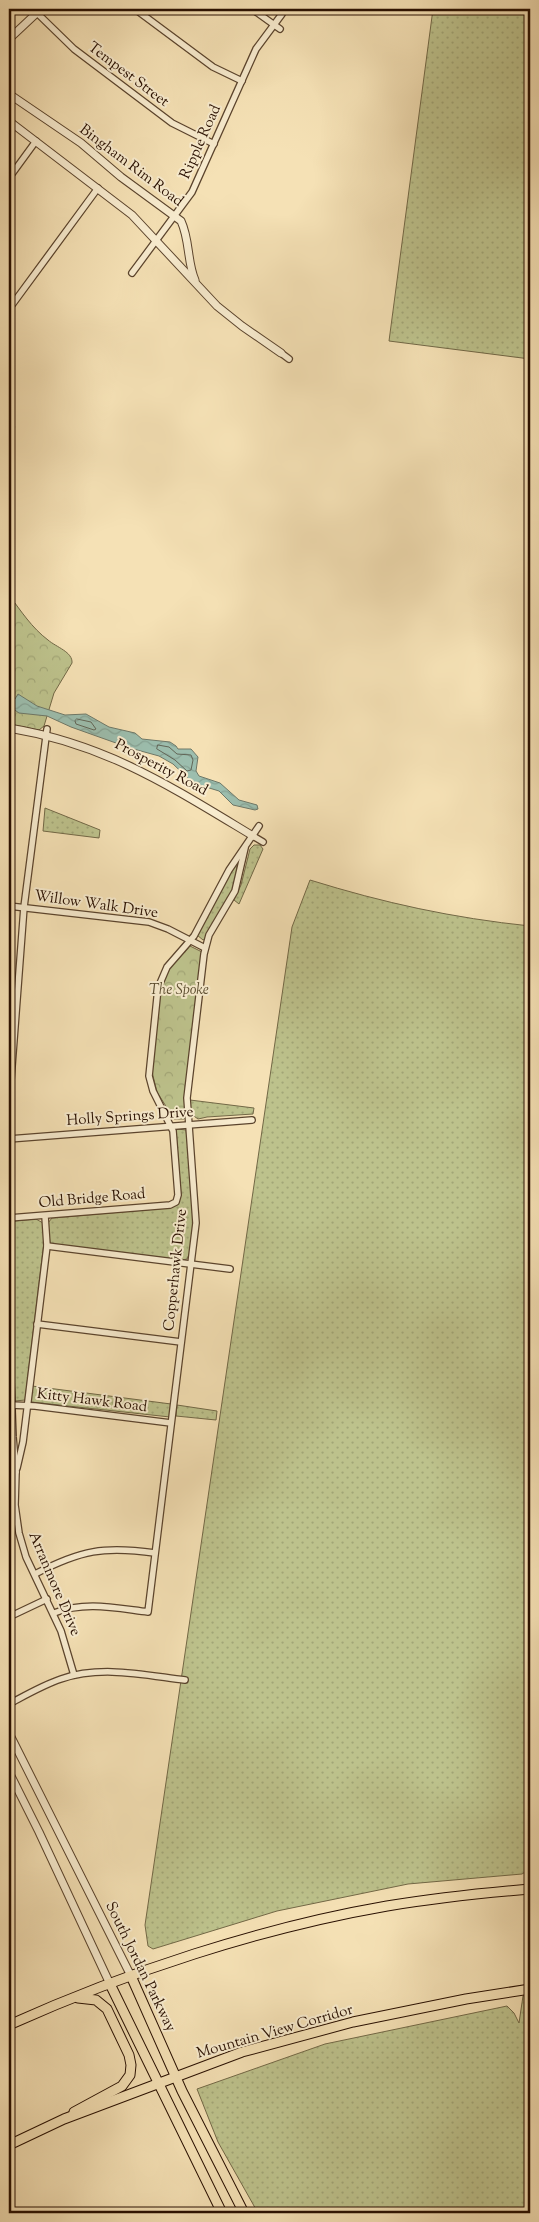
<svg xmlns="http://www.w3.org/2000/svg" width="539" height="2222" font-family="'Sorts Mill Goudy',serif">
	<style>
		.grass { fill: url(#grass-dots); stroke: #726846 }
		.park { fill: url(#park-crowns); stroke: #726846 }
		.water { fill: url(#water-waves); stroke: #6e7868 }
		.lines { fill: none; stroke-linecap: round; stroke-linejoin: round }
		.shore { stroke: #626657; stroke-width: 1 }
		.minor-casing { stroke: #5b442d; stroke-width: 8 }
		.tertiary-casing { stroke: #5b442d; stroke-width: 9 }
		.primary-casing { stroke: #280f00; stroke-width: 11 }
		.trunk-casing { stroke: #280f00; stroke-width: 11 }
		.minor { stroke: #f8eccf; stroke-width: 5.5 }
		.tertiary { stroke: #f8eccf; stroke-width: 7 }
		.primary { stroke: #f5e1b5; stroke-width: 9 }
		.trunk { stroke: #f5e1b5; stroke-width: 9 }
		.labels { text-anchor: middle; dominant-baseline: central; stroke-width: 4; stroke-linejoin: round; paint-order: stroke }
		.street-label { font-size: 15px; fill: #280f00; stroke: #f8eccf }
		.park-label { font-size: 15px; font-style: italic; fill: #5c4e31; stroke: #f8eccf }
	</style>
	<defs>
		<pattern id="grass-dots" width="8" height="8" patternUnits="userSpaceOnUse" patternTransform="scale(1.25)"><rect width="8" height="8" fill="#bdc28c"/><path d="M2 2h.1M6 6h.1" fill="none" stroke="#a2a677" stroke-width="1.8" stroke-linecap="round"/></pattern>
		<pattern id="park-crowns" width="20" height="18" patternUnits="userSpaceOnUse" patternTransform="scale(1.25)"><rect width="20" height="18" fill="#bdc28c"/><path d="M2 6a3 3 0 1 1 6 0M12 15a3 3 0 1 1 6 0" fill="none" stroke="#a2a677"/></pattern>
		<pattern id="water-waves" width="16" height="10" patternUnits="userSpaceOnUse" patternTransform="scale(1.25)"><rect width="16" height="10" fill="#9cbeae"/><path d="M0 5q4-4 8 0t8 0" fill="none" stroke="#86a294"/></pattern>
	</defs>
	<rect width="100%" height="100%" fill="#f5e1b5"/>
	<filter id="stains"><feTurbulence type="fractalNoise" baseFrequency=".004" numOctaves="4"/><feColorMatrix values="0 0 0 0 .2 0 0 0 0 .09 0 0 0 0 .02 0 0 0 .5 -.17"/></filter>
	<radialGradient id="worn" r=".72"><stop offset=".6" stop-color="#630" stop-opacity="0"/><stop offset="1" stop-color="#630" stop-opacity=".3"/></radialGradient>
	<g class="grass">
		<path d="M 433,9 L 530,9 L 530,359 L 389,341 Z"/>
		<path d="M 45,808 L 100,830 L 99,838 L 43,831 Z"/>
		<path d="M 254,845 L 260,845 L 263,849 L 239,904 L 234,900 L 241,885 L 250,849 Z"/>
		<path d="M 238,859 L 234,889 L 205,939 L 203,940 L 197,935 Z"/>
		<path d="M 310,880 C 384,903 453,918 530,926 L 530,1869 L 522,1874 L 408,1884 L 277,1911 L 153,1949 L 148,1946 L 145,1925 L 292,927 Z"/>
		<path d="M 190,1100 L 254,1108 L 253,1114 L 207,1117 L 198,1119 L 191,1114 Z"/>
		<path d="M 177,1129 L 186,1130 C 189,1156 200,1240 187,1259 L 183,1260 L 50,1244 L 48,1223 L 52,1218 L 168,1208 L 178,1204 L 181,1195 L 176,1131 Z"/>
		<path d="M 36,1219 L 43,1223 L 44,1242 L 25,1400 L 15,1401 L 9,1224 L 14,1221 Z"/>
		<path d="M 32,1386 L 171,1404 L 170,1417 L 31,1402 Z"/>
		<path d="M 177,1405 L 217,1411 L 216,1420 L 176,1416 Z"/>
		<path d="M 530,1995 L 530,2213 L 258,2213 L 218,2142 L 197,2089 L 325,2044 L 507,2006 L 514,2013 L 519,2023 L 523,1996 Z"/>
	</g>
	<g class="park">
		<path d="M 9,595 C 21,611 32,628 48,640 C 56,647 73,652 72,663 L 54,693 L 44,726 L 39,730 L 9,724 Z"/>
		<path d="M 190,946 L 202,952 L 186,1117 L 184,1119 L 174,1119 L 157,1092 L 152,1072 L 160,990 L 166,972 Z"/>
	</g>
	<path class="water" d="M 18,694 L 37,706 L 65,715 L 86,714 L 109,727 L 135,733 L 142,739 L 170,742 L 176,746 L 178,749 L 191,749 L 198,757 L 196,771 L 199,776 L 220,783 L 239,800 L 257,805 L 258,809 L 255,810 L 233,805 L 219,791 L 193,783 L 173,764 L 159,756 L 130,748 L 71,727 L 47,716 L 19,713 L 9,706 L 9,695 L 15,699 Z"/>
	<g class="lines">
		<g class="shore">
			<path d="M 77,719 L 91,722 L 96,729 L 94,730 L 76,724 L 75,721 Z"/>
			<path d="M 158,745 L 169,747 L 177,754 L 191,755 L 193,760 L 191,770 L 187,771 L 175,760 L 157,749 Z"/>
		</g>
		<g class="minor-casing">
			<g id="minor">
				<path d="M 135,9 L 213,67 L 242,81"/>
				<path d="M 252,9 L 280,29"/>
				<path d="M 37,13 L 74,49 L 172,123 L 214,144"/>
				<path d="M 9,178 L 36,141"/>
				<path d="M 132,273 L 192,192 L 256,49 L 282,14"/>
				<path d="M 9,309 L 98,188"/>
				<path d="M 281,353 L 289,359"/>
				<path d="M 9,426 L 11,427"/>
				<path d="M 253,836 L 263,842"/>
				<path d="M 9,906 L 149,922 L 168,929 L 205,948"/>
				<path d="M 9,1106 L 24,907 L 47,729"/>
				<path d="M 9,1139 L 252,1120"/>
				<path d="M 9,1218 L 170,1205 L 176,1202 L 178,1195 L 173,1131 L 153,1091 L 149,1076 L 158,988 L 167,967 L 194,936 L 229,870 L 259,826"/>
				<path d="M 47,1246 L 230,1269"/>
				<path d="M 37,1324 L 181,1342"/>
				<path d="M 9,1328 L 13,1437 L 16,1472 L 15,1505 L 19,1533 L 26,1557 L 61,1631 L 74,1675"/>
				<path d="M 10,1405 L 35,1406 L 171,1423"/>
				<path d="M 17,1468 L 23,1442 L 47,1246 L 45,1216"/>
				<path d="M 9,1471 L 16,1472"/>
				<path d="M 35,1574 C 81,1550 104,1546 155,1553"/>
				<path d="M 54,1613 C 85,1601 115,1608 148,1612 L 196,1223 L 187,1098 L 204,954 L 209,935 L 235,891 L 245,848"/>
				<path d="M 9,1617 L 47,1599"/>
				<path d="M 9,1704 C 26,1695 43,1685 61,1679 C 101,1665 144,1675 185,1680"/>
			</g>
		</g>
		<g class="tertiary-casing">
			<g id="tertiary">
				<path d="M 9,14 L 14,9"/>
				<path d="M 9,39 L 41,9"/>
				<path d="M 9,94 L 81,143 L 121,177 L 181,221 C 190,240 187,262 195,280"/>
				<path d="M 9,121 L 132,215 L 217,306 L 242,326 L 281,353"/>
				<path d="M 9,728 C 106,744 170,786 253,836"/>
				<path d="M 9,1733 L 131,1976"/>
				<path d="M 9,1772 L 39,1832 L 110,1984"/>
			</g>
		</g>
		<g class="primary-casing">
			<g id="primary">
				<path d="M 131,1976 L 182,2091 L 244,2213"/>
				<path d="M 110,1984 L 222,2213"/>
			</g>
		</g>
		<g class="trunk-casing">
			<g id="trunk">
				<path d="M 9,2025 C 127,1972 260,1928 387,1906 C 435,1898 482,1893 530,1889"/>
				<path d="M 74,2112 L 122,2086 L 130,2075 L 131,2065 L 129,2055 L 107,2009 L 96,2000 L 78,1998"/>
				<path d="M 9,2145 L 64,2119 L 242,2052 L 353,2022 L 466,1999 L 530,1989"/>
			</g>
		</g>
		<use href="#minor" class="minor"/>
		<use href="#tertiary" class="tertiary"/>
		<use href="#primary" class="primary"/>
		<use href="#trunk" class="trunk"/>
	</g>
	<g class="labels">
		<g class="street-label">
			<text transform="translate(128 75) rotate(37)">Tempest Street</text>
			<text transform="translate(201 142) rotate(-66)">Ripple Road</text>
			<text transform="translate(131 166) rotate(37)">Bingham Rim Road</text>
			<text transform="translate(161 768) rotate(28)">Prosperity Road</text>
			<text transform="translate(96 905) rotate(8)">Willow Walk Drive</text>
			<text transform="translate(130 1117) rotate(-4)">Holly Springs Drive</text>
			<text transform="translate(92 1199) rotate(-5)">Old Bridge Road</text>
			<text transform="translate(176 1270) rotate(-84)">Copperhawk Drive</text>
			<text transform="translate(92 1401) rotate(7)">Kitty Hawk Road</text>
			<text transform="translate(54 1584) rotate(67)">Arranmore Drive</text>
			<text transform="translate(140 1967) rotate(64)">South Jordan Parkway</text>
			<text transform="translate(275 2032) rotate(-16)">Mountain View Corridor</text>
		</g>
		<g class="park-label">
			<text x="179" y="990">The Spoke</text>
		</g>
	</g>
	<rect width="539" height="2222" fill="none" stroke="#f5e1b5" stroke-width="30"/>
	<rect x="10" y="10" width="519" height="2202" fill="none" stroke="#280f00" stroke-width="2.5"/>
	<rect x="15" y="15" width="509" height="2192" fill="none" stroke="#280f00"/>
	<rect width="100%" height="100%" filter="url(#stains)"/>
	<rect width="100%" height="100%" fill="url(#worn)"/>
</svg>
